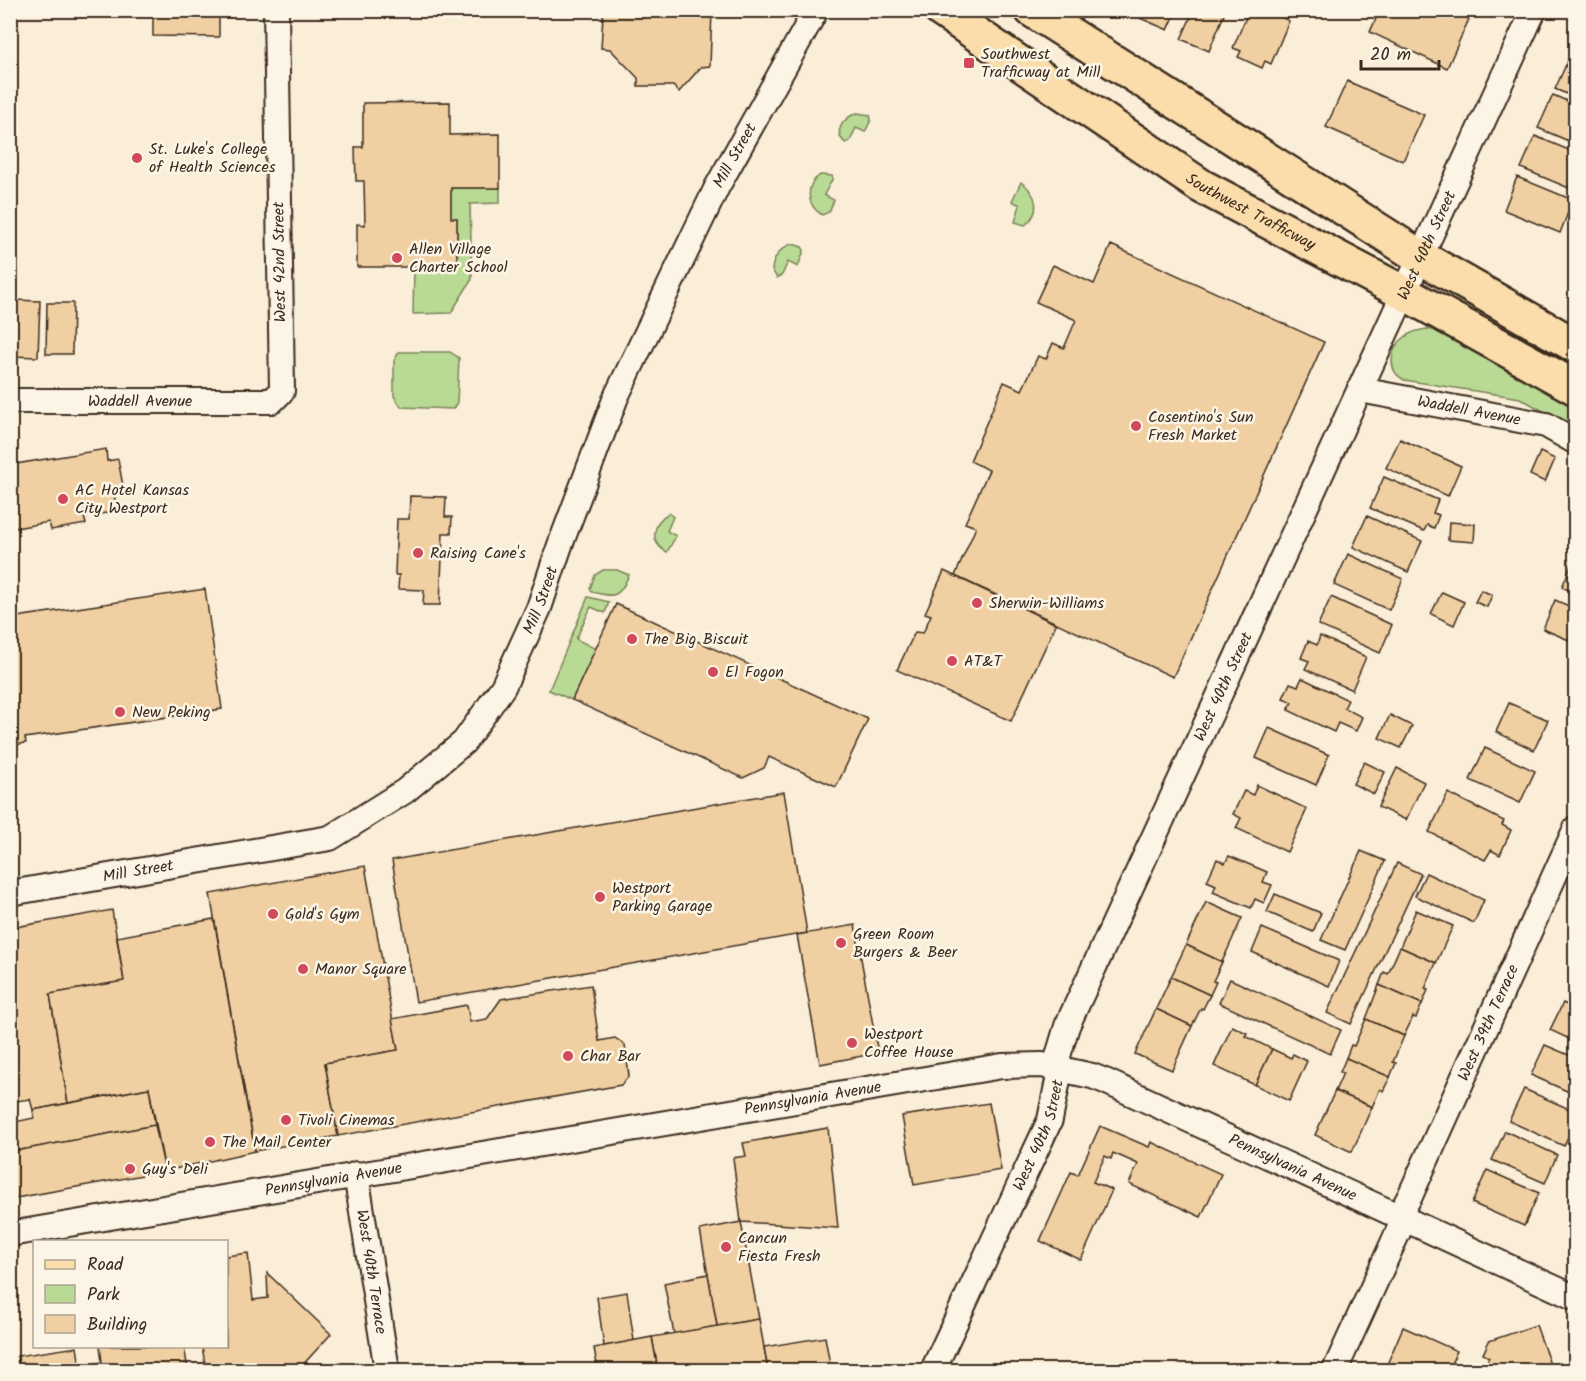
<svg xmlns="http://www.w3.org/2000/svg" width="1586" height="1381" font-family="Kalam,sans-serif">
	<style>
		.green { fill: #b9da94; stroke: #7a8259; stroke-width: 1.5 }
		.building { fill: #f0d0a2; stroke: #3b2a1e; stroke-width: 1.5 }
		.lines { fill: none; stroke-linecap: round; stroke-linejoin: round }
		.minor-casing { stroke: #3b2a1e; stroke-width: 28 }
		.primary-casing { stroke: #3b2a1e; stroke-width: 38 }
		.minor { stroke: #fcf5e5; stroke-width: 24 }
		.primary { stroke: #faddab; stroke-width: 33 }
		.poi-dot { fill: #d1495b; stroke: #fcf5e5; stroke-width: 2 }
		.labels { text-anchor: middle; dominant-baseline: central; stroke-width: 5; stroke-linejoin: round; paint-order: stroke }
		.poi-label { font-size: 16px; fill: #3b2a1e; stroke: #fcf5e5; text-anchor: start }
		.street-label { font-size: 16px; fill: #3b2a1e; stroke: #fcf5e5 }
	</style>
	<rect width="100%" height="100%" fill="#faeed8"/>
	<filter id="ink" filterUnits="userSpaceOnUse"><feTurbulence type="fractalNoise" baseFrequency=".0167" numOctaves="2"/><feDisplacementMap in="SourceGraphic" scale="12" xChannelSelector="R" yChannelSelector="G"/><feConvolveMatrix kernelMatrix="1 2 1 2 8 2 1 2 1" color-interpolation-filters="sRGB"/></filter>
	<g filter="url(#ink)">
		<g class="green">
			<path d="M 857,113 L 870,115 L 871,120 L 865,132 L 856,128 L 850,141 L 845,143 C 832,131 844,118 857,113 Z"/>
			<path d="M 820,175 L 832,176 L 833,178 L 824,195 L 834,200 L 829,212 L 822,215 C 806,205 805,185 820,175 Z"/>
			<path d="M 1021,182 C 1037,193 1042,212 1025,225 L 1015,222 L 1020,205 L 1012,201 Z"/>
			<path d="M 451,188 L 500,188 L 500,203 L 470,204 L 472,279 L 451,313 L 413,314 L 414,267 L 457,266 L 457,219 L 451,218 Z"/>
			<path d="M 793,244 L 802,247 L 804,250 L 798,267 L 788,262 L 782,275 L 777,278 L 772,270 C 773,258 781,246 793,244 Z"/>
			<path d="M 1427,329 L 1443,332 L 1575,407 L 1575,429 L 1520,398 L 1404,380 C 1387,371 1389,348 1405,337 C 1411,332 1419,330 1427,329 Z"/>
			<path d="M 399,352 L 450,352 L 459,358 L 457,403 L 453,409 L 401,407 L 394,396 L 394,361 Z"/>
			<path d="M 669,513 L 673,517 L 667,531 L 676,536 L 667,552 C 649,543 652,522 669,513 Z"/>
			<path d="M 603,570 L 617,570 L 629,575 C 619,597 616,598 592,592 L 590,589 L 595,575 Z"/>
			<path d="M 588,597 L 609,602 L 605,613 L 591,607 L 576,639 L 596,649 L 572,700 L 549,690 Z"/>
		</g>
		<g class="building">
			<path d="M 10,10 L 14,10 L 10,176 Z"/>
			<path d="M 153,10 L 219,10 L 219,37 L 153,36 Z"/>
			<path d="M 598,10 L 712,10 L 710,66 L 701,67 L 679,92 L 673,86 L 638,86 L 638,78 L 610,49 L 601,48 L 603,15 Z"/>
			<path d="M 1144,10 L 1177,10 L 1168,30 L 1140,18 Z"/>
			<path d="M 1194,10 L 1226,10 L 1209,51 L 1181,39 Z"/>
			<path d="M 1249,10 L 1280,10 L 1277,15 L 1289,21 L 1271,64 L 1265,61 L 1262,68 L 1238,57 L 1241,51 L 1233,48 Z"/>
			<path d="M 1380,10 L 1450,10 L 1469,19 L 1447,68 L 1370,32 Z"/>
			<path d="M 1570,56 L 1576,58 L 1576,98 L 1555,89 Z"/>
			<path d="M 1347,81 L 1424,115 L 1403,161 L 1326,127 Z"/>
			<path d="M 1553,95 L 1576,105 L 1576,144 L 1538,128 Z"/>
			<path d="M 450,102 L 450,135 L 500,134 L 500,188 L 451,188 L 451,218 L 457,218 L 457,267 L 357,267 L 357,224 L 365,225 L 364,181 L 356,181 L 355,147 L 363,147 L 363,103 Z"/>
			<path d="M 1535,136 L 1576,153 L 1576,172 L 1569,188 L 1521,168 Z"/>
			<path d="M 1517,177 L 1573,200 L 1560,233 L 1504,210 Z"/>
			<path d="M 1111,245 L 1324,342 L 1173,677 L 955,576 L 976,527 L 965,523 L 989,470 L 970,461 L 1004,382 L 1022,390 L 1038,356 L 1046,359 L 1053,343 L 1064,348 L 1076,320 L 1036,302 L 1053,265 L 1094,284 Z"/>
			<path d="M 13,300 L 40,301 L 38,357 L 11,356 Z"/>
			<path d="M 47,303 L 73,303 L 72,354 L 46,354 Z"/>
			<path d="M 1400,439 L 1461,466 L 1448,496 L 1386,468 Z"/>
			<path d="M 106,449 L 107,461 L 118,459 L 123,486 L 113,488 L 117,511 L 84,517 L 86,524 L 51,530 L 49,522 L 10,529 L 10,465 Z"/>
			<path d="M 1540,452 L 1555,459 L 1545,482 L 1530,475 Z"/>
			<path d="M 1384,477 L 1438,500 L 1433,513 L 1439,515 L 1434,528 L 1427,525 L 1424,531 L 1370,508 Z"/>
			<path d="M 410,496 L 446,497 L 445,517 L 452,517 L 451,533 L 443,533 L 440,605 L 423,605 L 424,590 L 398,589 L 399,575 L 395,575 L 397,519 L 409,519 Z"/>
			<path d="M 1367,516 L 1422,541 L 1408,572 L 1353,547 Z"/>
			<path d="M 1449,522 L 1475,524 L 1474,542 L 1448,540 Z"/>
			<path d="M 1348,554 L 1403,579 L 1389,610 L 1334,585 Z"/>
			<path d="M 1575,556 L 1576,556 L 1576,593 L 1562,587 Z"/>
			<path d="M 944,571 L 1056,624 L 1011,721 L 897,670 L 915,632 L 923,633 L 931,615 L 925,613 Z"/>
			<path d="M 205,589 L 222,709 L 25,738 L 26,743 L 10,746 L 10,618 Z"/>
			<path d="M 1481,590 L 1492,595 L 1487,607 L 1475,602 Z"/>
			<path d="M 1442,592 L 1464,602 L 1454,625 L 1431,614 Z"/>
			<path d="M 1331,597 L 1392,625 L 1380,653 L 1318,625 Z"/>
			<path d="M 1555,600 L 1576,609 L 1576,643 L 1543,629 Z"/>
			<path d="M 616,604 L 868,719 L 836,787 L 769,757 L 764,768 L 743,778 L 572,700 Z"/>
			<path d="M 1320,636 L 1366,657 L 1352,690 L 1305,669 L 1309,661 L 1301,658 L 1308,641 L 1317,645 Z"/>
			<path d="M 1302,678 L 1348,700 L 1344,708 L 1362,717 L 1356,731 L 1338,723 L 1334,732 L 1288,710 L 1292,702 L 1283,698 L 1290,683 L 1298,686 Z"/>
			<path d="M 1509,703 L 1548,720 L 1534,750 L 1496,732 Z"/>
			<path d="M 1390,715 L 1412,726 L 1401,748 L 1379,738 Z"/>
			<path d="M 1269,728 L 1329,755 L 1316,785 L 1256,758 Z"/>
			<path d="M 1485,748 L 1535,771 L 1520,803 L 1470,780 Z"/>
			<path d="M 1364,762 L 1385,772 L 1374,794 L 1353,784 Z"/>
			<path d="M 1397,768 L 1424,782 L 1406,820 L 1378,807 Z"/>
			<path d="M 1257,785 L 1307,809 L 1287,852 L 1236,828 L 1241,818 L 1233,814 L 1244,791 L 1253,795 Z"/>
			<path d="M 784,792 L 807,933 L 416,1002 L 392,860 Z"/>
			<path d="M 1448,793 L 1504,821 L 1502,825 L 1511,830 L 1500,855 L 1491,850 L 1485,860 L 1429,832 Z"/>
			<path d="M 1361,851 L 1385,861 L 1345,950 L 1321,940 Z"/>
			<path d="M 1229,856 L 1267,872 L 1263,882 L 1272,885 L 1264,903 L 1255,899 L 1251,908 L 1213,892 L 1216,885 L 1207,881 L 1217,859 L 1225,863 Z"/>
			<path d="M 1397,863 L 1421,874 L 1351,1024 L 1327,1013 Z"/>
			<path d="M 365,866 L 398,1050 L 325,1063 L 338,1136 L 255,1151 L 210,894 Z"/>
			<path d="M 1426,873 L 1484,900 L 1474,923 L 1415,896 Z"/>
			<path d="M 1275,894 L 1321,913 L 1313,932 L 1267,912 Z"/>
			<path d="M 1206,902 L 1242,918 L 1222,962 L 1186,945 Z"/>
			<path d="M 112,910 L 124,981 L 50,994 L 68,1103 L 33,1110 L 30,1099 L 10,1102 L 10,928 Z"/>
			<path d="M 1416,910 L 1453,926 L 1436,963 L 1400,947 Z"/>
			<path d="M 214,919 L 255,1151 L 165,1171 L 149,1088 L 68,1103 L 50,994 L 124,981 L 117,937 Z"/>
			<path d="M 855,925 L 878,1053 L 820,1064 L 797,935 Z"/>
			<path d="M 1262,928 L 1339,961 L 1329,986 L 1252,952 Z"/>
			<path d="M 1186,945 L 1222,962 L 1213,981 L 1216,982 L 1210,995 L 1171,977 Z"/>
			<path d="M 1400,947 L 1436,963 L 1425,989 L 1428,990 L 1422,1004 L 1379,985 L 1384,972 L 1388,974 Z"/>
			<path d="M 1171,977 L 1210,995 L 1203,1009 L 1201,1008 L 1192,1026 L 1156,1009 Z"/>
			<path d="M 1230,979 L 1341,1030 L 1330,1054 L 1219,1003 Z"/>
			<path d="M 591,985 L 599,1041 L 615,1038 L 625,1045 L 629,1076 L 621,1085 L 338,1136 L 325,1063 L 398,1050 L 392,1019 L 467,1005 L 470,1022 L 487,1019 L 501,999 Z"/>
			<path d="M 1379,985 L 1422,1004 L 1416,1018 L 1413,1017 L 1404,1036 L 1366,1019 Z"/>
			<path d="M 1563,1003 L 1576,1009 L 1576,1042 L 1550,1030 Z"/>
			<path d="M 1156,1009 L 1192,1026 L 1172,1070 L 1135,1054 Z"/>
			<path d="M 1366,1019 L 1404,1036 L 1393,1062 L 1396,1063 L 1390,1077 L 1346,1058 L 1351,1045 L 1354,1046 Z"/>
			<path d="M 1232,1026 L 1247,1033 L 1245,1036 L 1272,1049 L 1255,1085 L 1214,1066 Z"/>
			<path d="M 1545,1045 L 1576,1058 L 1576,1095 L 1531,1075 Z"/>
			<path d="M 1272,1049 L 1291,1058 L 1293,1054 L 1307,1061 L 1289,1101 L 1255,1085 Z"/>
			<path d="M 1346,1058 L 1390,1077 L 1383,1091 L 1380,1089 L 1372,1107 L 1335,1091 L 1343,1073 L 1340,1072 Z"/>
			<path d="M 149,1088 L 155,1125 L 10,1152 L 10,1123 L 34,1118 L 33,1110 Z"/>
			<path d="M 1524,1089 L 1576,1112 L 1576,1119 L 1564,1146 L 1509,1121 Z"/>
			<path d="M 1335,1091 L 1372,1107 L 1352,1152 L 1315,1135 Z"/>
			<path d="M 989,1103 L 1001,1170 L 914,1185 L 902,1116 Z"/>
			<path d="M 155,1125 L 165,1171 L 10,1199 L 10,1152 Z"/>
			<path d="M 1100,1126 L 1149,1147 L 1151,1142 L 1221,1174 L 1201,1217 L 1129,1184 L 1138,1164 L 1113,1153 L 1111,1159 L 1105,1156 L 1093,1182 L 1112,1190 L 1081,1260 L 1040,1241 L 1071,1172 L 1078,1175 Z"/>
			<path d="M 828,1128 L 838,1228 L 741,1222 L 733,1158 L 746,1156 L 743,1143 Z"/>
			<path d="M 1505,1131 L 1557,1155 L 1545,1183 L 1492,1160 Z"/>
			<path d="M 1487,1170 L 1539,1193 L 1524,1226 L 1472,1203 Z"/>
			<path d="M 741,1222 L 759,1319 L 717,1326 L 700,1230 Z"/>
			<path d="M 248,1253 L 253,1300 L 268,1298 L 267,1273 L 331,1334 L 298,1370 L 206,1370 L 202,1346 L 226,1346 L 226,1256 Z"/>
			<path d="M 708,1274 L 717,1326 L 674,1334 L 664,1283 Z"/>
			<path d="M 627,1292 L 634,1341 L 604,1346 L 597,1297 Z"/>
			<path d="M 759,1319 L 768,1370 L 658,1370 L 652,1337 Z"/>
			<path d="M 1536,1325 L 1552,1370 L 1483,1370 L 1489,1357 L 1483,1354 L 1489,1341 Z"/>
			<path d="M 1403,1327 L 1457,1351 L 1448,1370 L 1389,1370 L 1385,1369 Z"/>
			<path d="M 652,1337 L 658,1370 L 598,1370 L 594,1348 Z"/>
			<path d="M 825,1337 L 831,1370 L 768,1370 L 764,1347 Z"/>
			<path d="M 100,1346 L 184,1346 L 188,1370 L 87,1370 L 87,1365 L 102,1362 Z"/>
			<path d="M 77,1347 L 80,1367 L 65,1370 L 20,1370 L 17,1356 Z"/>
		</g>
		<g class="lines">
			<g class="minor-casing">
				<g id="minor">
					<path id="s1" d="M 1360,390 L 1546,425 L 1576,442"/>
					<path id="s2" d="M 10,401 L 272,401 L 282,391 L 276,10"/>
					<path id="s3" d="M 10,893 L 330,838 L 405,791 L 464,742 L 503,687 L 539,608 L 559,548 L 616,397 L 717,187 L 816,10"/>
					<path id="s4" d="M 356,1174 L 387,1370"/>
					<path id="s5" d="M 1399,1216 L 1410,1196 L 1576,828"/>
					<path id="s6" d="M 10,1234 L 1002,1066 L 1042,1065 L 1092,1076 L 1105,1081 L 1576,1298"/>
					<path id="s7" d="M 933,1370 L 1050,1120 L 1060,1070 L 1058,1056 L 1067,1026 C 1222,687 1380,350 1534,10"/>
					<path d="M 1335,1370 L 1404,1219"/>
				</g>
			</g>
			<g class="primary-casing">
				<g id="primary">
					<path id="s8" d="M 941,10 L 1201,186 L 1406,294 L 1576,388"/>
					<path d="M 1032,10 L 1422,258 L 1576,346"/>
				</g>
			</g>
			<use href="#minor" class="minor"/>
			<use href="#primary" class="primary"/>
		</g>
	</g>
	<g class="poi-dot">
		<rect x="963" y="57" width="12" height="12" rx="3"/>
		<circle cx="137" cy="158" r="6"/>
		<circle cx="397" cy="258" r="6"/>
		<circle cx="1136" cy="426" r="6"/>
		<circle cx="63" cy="499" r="6"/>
		<circle cx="418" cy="553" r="6"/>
		<circle cx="977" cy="603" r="6"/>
		<circle cx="632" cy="639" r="6"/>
		<circle cx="952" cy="661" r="6"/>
		<circle cx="713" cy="672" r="6"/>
		<circle cx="120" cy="712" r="6"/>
		<circle cx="600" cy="897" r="6"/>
		<circle cx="273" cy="914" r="6"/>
		<circle cx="841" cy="943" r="6"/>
		<circle cx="303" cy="969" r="6"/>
		<circle cx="852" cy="1043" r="6"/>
		<circle cx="568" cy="1056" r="6"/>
		<circle cx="286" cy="1120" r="6"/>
		<circle cx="210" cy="1142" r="6"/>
		<circle cx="130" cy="1169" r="6"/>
		<circle cx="726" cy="1247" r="6"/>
	</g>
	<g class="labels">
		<g class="poi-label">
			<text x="981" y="54">Southwest<tspan x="981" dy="18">Trafficway at Mill</tspan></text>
			<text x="149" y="149">St. Luke's College<tspan x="149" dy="18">of Health Sciences</tspan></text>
			<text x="409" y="249">Allen Village<tspan x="409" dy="18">Charter School</tspan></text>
			<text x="1148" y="417">Cosentino's Sun<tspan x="1148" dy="18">Fresh Market</tspan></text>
			<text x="75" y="490">AC Hotel Kansas<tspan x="75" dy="18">City Westport</tspan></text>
			<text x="430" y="553">Raising Cane's</text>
			<text x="989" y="603">Sherwin-Williams</text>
			<text x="644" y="639">The Big Biscuit</text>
			<text x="964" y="661">AT&amp;T</text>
			<text x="725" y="672">El Fogon</text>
			<text x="132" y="712">New Peking</text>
			<text x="612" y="888">Westport<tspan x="612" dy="18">Parking Garage</tspan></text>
			<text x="285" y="914">Gold's Gym</text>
			<text x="853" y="934">Green Room<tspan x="853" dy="18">Burgers &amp; Beer</tspan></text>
			<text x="315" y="969">Manor Square</text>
			<text x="864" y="1034">Westport<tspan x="864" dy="18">Coffee House</tspan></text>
			<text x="580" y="1056">Char Bar</text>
			<text x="298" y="1120">Tivoli Cinemas</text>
			<text x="222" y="1142">The Mail Center</text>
			<text x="142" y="1169">Guy's Deli</text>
			<text x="738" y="1238">Cancun<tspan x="738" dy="18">Fiesta Fresh</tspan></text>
		</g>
		<g class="street-label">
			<text stroke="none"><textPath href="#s3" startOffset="1138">Mill Street</textPath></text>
			<text stroke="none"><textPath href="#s8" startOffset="370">Southwest Trafficway</textPath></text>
			<text stroke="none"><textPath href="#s7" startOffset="1232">West 40th Street</textPath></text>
			<text transform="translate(280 262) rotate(-91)">West 42nd Street</text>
			<text stroke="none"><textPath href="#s2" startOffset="130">Waddell Avenue</textPath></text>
			<text stroke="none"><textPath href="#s1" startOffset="111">Waddell Avenue</textPath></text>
			<text stroke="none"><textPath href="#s3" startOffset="652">Mill Street</textPath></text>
			<text stroke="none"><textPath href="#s7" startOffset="746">West 40th Street</textPath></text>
			<text stroke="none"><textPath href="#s3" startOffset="130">Mill Street</textPath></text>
			<text stroke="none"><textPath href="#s5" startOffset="213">West 39th Terrace</textPath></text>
			<text stroke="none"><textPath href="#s6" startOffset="814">Pennsylvania Avenue</textPath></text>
			<text stroke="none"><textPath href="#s7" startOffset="258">West 40th Street</textPath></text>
			<text stroke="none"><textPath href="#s6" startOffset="1318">Pennsylvania Avenue</textPath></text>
			<text stroke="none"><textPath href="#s6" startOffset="328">Pennsylvania Avenue</textPath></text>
			<text stroke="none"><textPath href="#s4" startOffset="99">West 40th Terrace</textPath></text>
		</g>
	</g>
	<rect width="1586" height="1381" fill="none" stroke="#fcf5e5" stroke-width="36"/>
	<rect x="18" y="18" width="1550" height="1345" fill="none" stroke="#3b2a1e" stroke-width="2" filter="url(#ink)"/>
	<rect x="33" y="1240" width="195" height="108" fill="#fcf5e5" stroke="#afa495" stroke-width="1.5"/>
	<rect x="45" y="1260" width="30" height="9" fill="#faddab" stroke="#afa495" stroke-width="1.5"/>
	<text x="87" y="1270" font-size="18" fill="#3b2a1e">Road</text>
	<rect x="45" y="1285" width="30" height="18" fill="#b9da94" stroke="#afa495" stroke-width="1.5"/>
	<text x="87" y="1300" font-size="18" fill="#3b2a1e">Park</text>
	<rect x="45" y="1315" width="30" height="18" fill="#f0d0a2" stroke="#afa495" stroke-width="1.5"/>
	<text x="87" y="1330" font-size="18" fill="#3b2a1e">Building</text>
	<path d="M1361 60v9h78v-9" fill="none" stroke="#3b2a1e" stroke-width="3"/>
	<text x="1370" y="60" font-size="18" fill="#3b2a1e" stroke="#fcf5e5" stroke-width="4.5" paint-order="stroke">20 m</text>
</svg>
